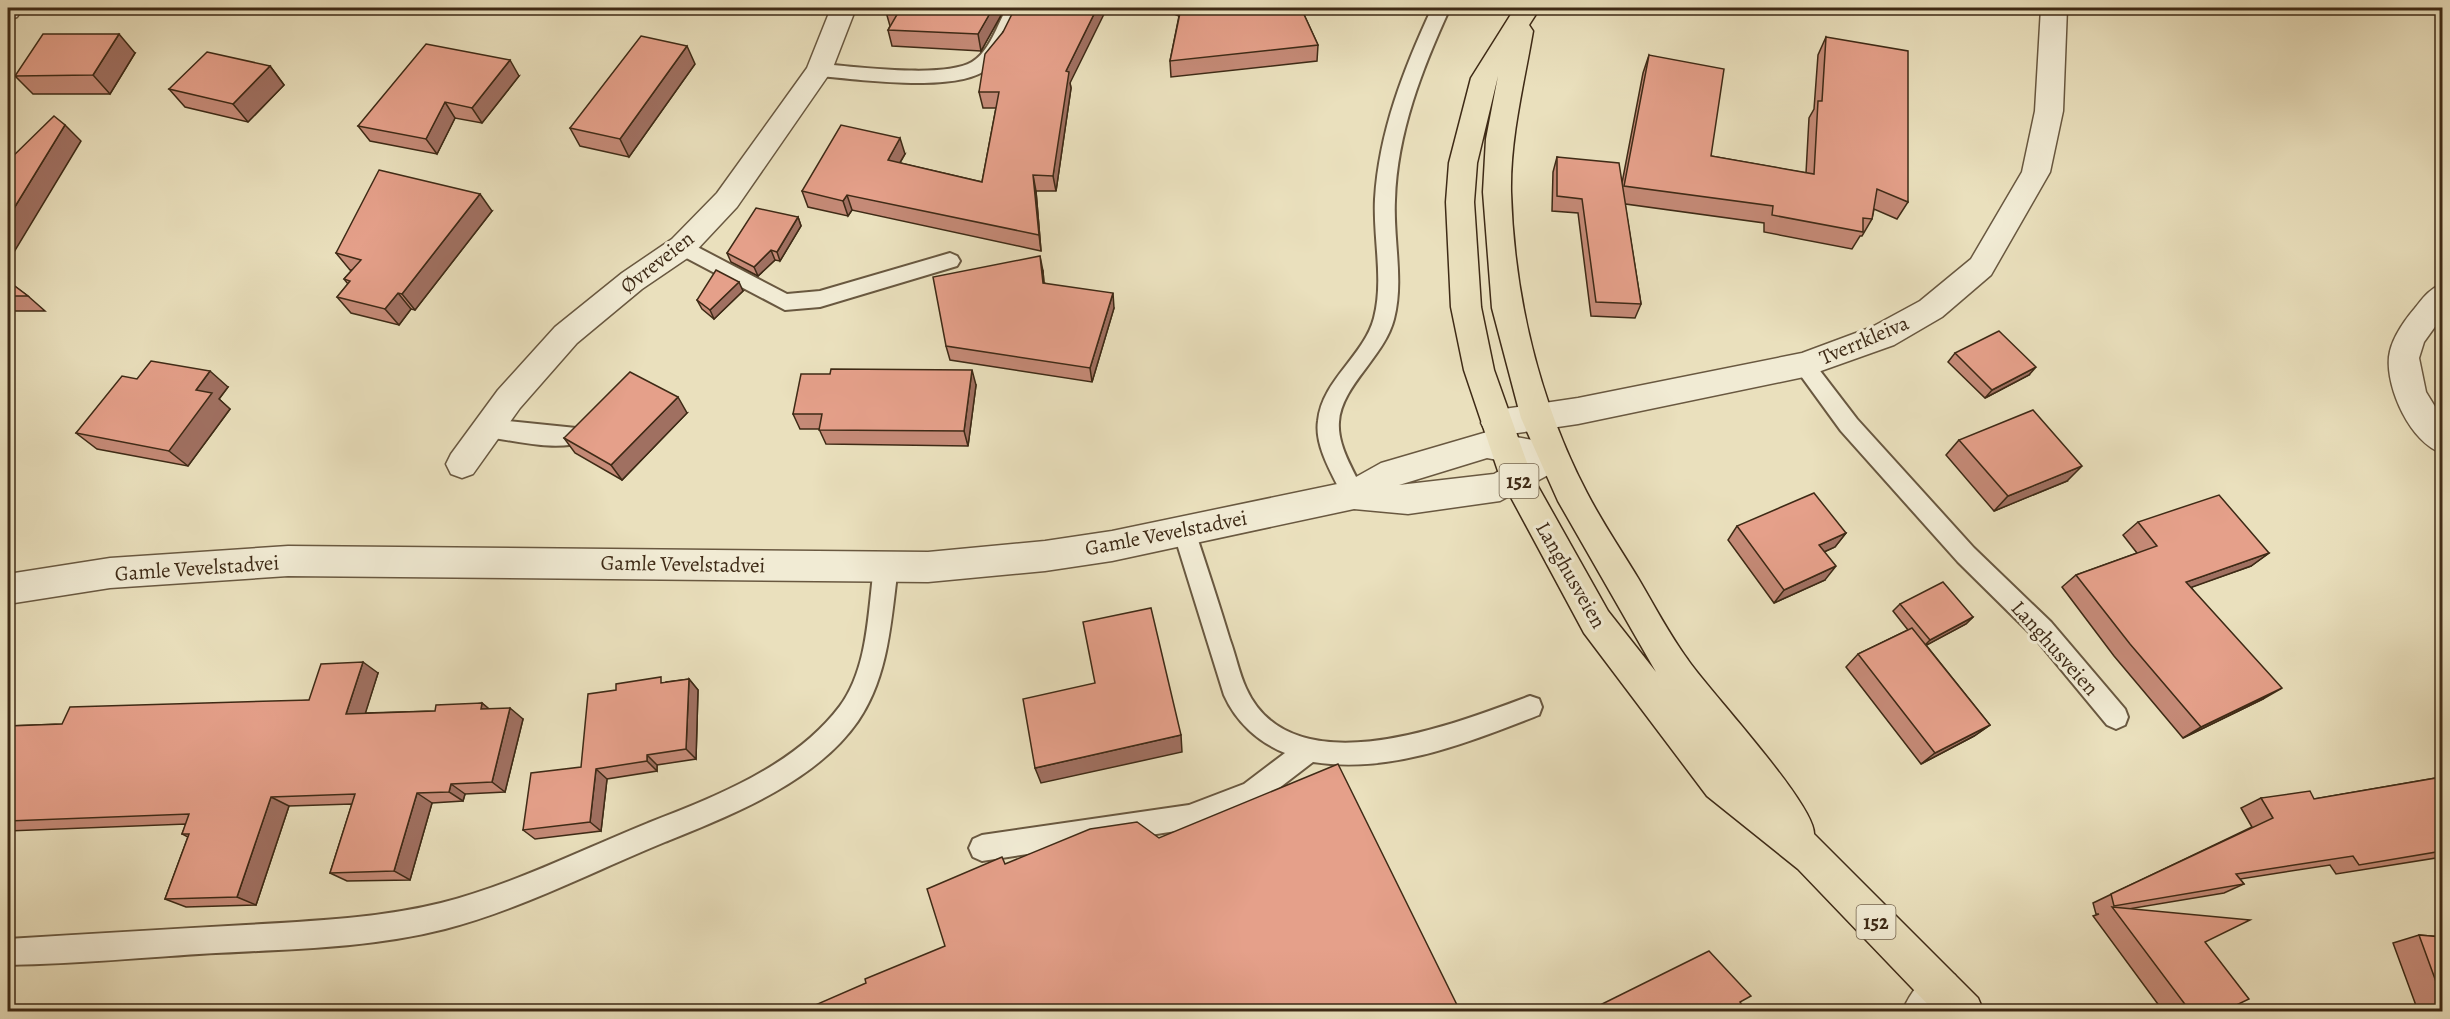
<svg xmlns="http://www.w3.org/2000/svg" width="2450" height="1019" font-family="Alegreya,serif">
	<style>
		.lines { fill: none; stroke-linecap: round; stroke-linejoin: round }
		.service-casing { stroke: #695840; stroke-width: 4 }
		.minor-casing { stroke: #695840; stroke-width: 3 }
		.tertiary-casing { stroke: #695840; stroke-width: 3 }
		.primary-casing { stroke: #3e2a16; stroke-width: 3 }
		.service { fill: #f1ebd4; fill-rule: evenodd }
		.minor { fill: #f1ebd4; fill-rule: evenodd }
		.tertiary { fill: #f1ebd4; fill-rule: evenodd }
		.primary { fill: #eae0bd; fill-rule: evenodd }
		.wall { fill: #c58a77; stroke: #3e2a16; stroke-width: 1.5 }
		.shaded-wall { fill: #a07061; stroke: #3e2a16; stroke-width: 1.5 }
		.building { fill: #e5a08a; stroke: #3e2a16; stroke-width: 1.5 }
		.labels { text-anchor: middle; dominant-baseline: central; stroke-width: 6; stroke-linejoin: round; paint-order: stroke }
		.shield { fill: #f1ebd4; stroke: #74644f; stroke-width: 1.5 }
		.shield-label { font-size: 20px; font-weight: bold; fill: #3e2a16 }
		.street-label { font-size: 21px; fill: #3e2a16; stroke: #f1ebd4 }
	</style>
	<rect width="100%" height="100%" fill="#eae0bd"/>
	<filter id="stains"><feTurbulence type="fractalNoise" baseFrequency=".00333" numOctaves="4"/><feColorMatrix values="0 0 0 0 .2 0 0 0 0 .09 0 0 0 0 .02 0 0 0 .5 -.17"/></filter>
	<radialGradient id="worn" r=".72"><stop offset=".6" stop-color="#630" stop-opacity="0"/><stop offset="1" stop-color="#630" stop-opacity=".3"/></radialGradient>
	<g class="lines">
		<g class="service-casing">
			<g id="service">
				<path d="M 1007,8 L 1024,8 C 1013,28 1005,53 988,68 C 959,94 858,79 819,76 L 813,74 L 810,70 L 813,66 L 819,64 C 854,66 943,79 972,62 C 990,51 997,25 1007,8 Z"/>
				<path d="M 1432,8 L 1450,8 C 1422,69 1397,133 1395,200 C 1393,239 1404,281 1394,319 C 1385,356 1341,386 1339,422 C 1337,447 1356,474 1365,495 L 1362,502 L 1354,505 L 1346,502 C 1335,479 1314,447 1318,421 C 1322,380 1364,356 1374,318 C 1384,280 1373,238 1375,199 C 1379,132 1404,68 1432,8 Z"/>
				<path d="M 682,239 L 787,294 L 820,291 L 950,253 L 957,256 L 960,261 L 957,266 L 820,307 L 785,310 L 675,252 L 672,247 L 675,242 Z"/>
				<path d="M 1804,357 L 1811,359 L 1857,419 L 1974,548 L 2051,622 L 2125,709 L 2128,717 L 2125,725 L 2116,729 L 2107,725 L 2035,638 L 1958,562 L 1841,431 L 1793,365 L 1797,359 Z"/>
				<path d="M 487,419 L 586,429 L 589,435 L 586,441 C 556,452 518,441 487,437 L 479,434 L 476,428 L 479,422 Z"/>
				<path d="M 1184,521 L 1192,524 L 1195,531 C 1207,567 1219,604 1230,640 C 1236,656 1239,673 1246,688 C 1292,790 1457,723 1530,696 L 1539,699 L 1542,707 L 1539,715 C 1466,743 1392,774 1313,762 L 1261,802 L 1189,829 L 982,861 L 973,857 L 969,848 L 973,839 L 982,835 L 1189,805 L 1244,784 L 1285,753 C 1258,742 1236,722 1224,695 L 1173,531 L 1176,524 Z"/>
				<path d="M 886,557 L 894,560 L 898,567 C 891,619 889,676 858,721 C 815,783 731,815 665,842 C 592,872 521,909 445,929 C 370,948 293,949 216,953 C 147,957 77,964 8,965 L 8,939 C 87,934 166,929 246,925 C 311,921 376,919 441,903 C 512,885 579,851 648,823 C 715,797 795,766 840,706 C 868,668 868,612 874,567 L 878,560 Z"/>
			</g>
		</g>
		<g class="minor-casing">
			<g id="minor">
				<path d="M 8,8 L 23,8 L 17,17 L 8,20 Z"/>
				<path d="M 831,8 L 856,8 L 832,70 L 737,207 L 692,255 L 642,289 L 577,343 L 520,408 L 473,474 L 462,478 L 451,474 L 446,464 L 451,454 L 498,390 L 555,327 L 622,273 L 672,239 L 717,193 L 807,68 Z"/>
				<path d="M 2041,8 L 2067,8 L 2063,111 L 2050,172 L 1991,275 L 1942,317 L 1894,345 L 1804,377 L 1578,424 L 1497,436 L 1486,432 L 1481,423 L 1486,414 L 1497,410 L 1578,398 L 1802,353 L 1872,327 L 1920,301 L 1971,259 L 2022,172 L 2035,111 Z"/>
				<path d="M 2442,284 L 2442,317 L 2424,342 L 2419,358 L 2426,392 L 2442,418 L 2442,453 C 2411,443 2386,389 2389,357 C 2391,339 2404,321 2415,308 C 2423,298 2429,289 2442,284 Z"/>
				<path d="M 1941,969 L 1955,975 L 1961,989 L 1948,1012 L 1902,1012 C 1910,992 1922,977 1941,969 Z"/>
			</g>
		</g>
		<g class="tertiary-casing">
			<path id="tertiary" d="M 1487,432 L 1533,440 L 1545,446 L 1552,444 L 1563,447 L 1568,457 L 1563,467 L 1500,501 L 1408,514 L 1354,509 L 1112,561 L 1045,571 L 928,582 L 288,576 L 110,588 L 8,604 L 8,574 L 110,558 L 288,546 L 928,552 L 1045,541 L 1112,531 L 1347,482 L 1381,463 ZM 1487,458 L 1513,463 L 1494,474 L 1399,485 Z"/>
		</g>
		<g class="primary-casing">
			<path id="primary" d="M 1515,8 L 1540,8 L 1529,25 L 1533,31 C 1524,84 1510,138 1511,192 C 1514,296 1539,401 1587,493 C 1602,522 1621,550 1638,578 C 1654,605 1669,634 1688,660 C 1710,692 1815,804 1814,834 L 1978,998 L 1984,1012 L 1935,1012 L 1798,869 L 1707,796 L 1584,633 L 1500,477 L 1464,370 L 1451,307 L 1446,202 L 1449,163 L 1471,78 ZM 1498,76 L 1486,139 L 1483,192 L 1492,308 L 1521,418 L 1558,501 L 1656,672 L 1608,611 L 1531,474 L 1494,370 L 1481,307 L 1474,202 L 1477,163 Z"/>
		</g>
		<use href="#service" class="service"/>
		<use href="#minor" class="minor"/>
		<use href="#tertiary" class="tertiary"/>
		<use href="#primary" class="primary"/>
	</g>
	<g class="wall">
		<path d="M 1005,8 L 981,51 L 892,46 L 888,30 L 890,26 L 886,12 Z"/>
		<path d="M 1160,8 L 1301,8 L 1318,45 L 1317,61 L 1171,77 L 1170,61 L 1179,16 Z"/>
		<path d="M 1003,32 L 1070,83 L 1071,88 L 1056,191 L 1036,191 L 1041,251 L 852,210 L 848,216 L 808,207 L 802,191 L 905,154 L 900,163 L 982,182 L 996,108 L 983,108 L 979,92 Z"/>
		<path d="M 1826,37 L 1908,202 L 1897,219 L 1874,209 L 1872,219 L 1862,236 L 1860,236 L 1852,249 L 1764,232 L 1764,223 L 1625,204 L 1641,304 L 1635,318 L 1591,316 L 1578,213 L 1552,211 L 1553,172 L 1557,157 L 1622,183 L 1643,73 L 1649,55 L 1711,156 L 1806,173 L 1809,118 L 1814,109 L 1818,55 Z"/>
		<path d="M 135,53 L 110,94 L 33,94 L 15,76 Z"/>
		<path d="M 695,64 L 629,157 L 580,146 L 570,128 Z"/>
		<path d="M 270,66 L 284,85 L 248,122 L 185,107 L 169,89 Z"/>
		<path d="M 519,76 L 482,123 L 455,118 L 437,154 L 370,141 L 358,126 Z"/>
		<path d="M 492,211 L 415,310 L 411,309 L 399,325 L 351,313 L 337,297 L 348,284 L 344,279 L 352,270 L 350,270 L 336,253 Z"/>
		<path d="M 798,217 L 801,226 L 780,261 L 775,260 L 758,276 L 731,262 L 727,253 Z"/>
		<path d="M 1043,271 L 1044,283 L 1114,308 L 1092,382 L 950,360 L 946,346 Z"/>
		<path d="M 8,281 L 28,296 L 45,311 L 8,311 Z"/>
		<path d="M 743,291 L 714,319 L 702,309 L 697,300 Z"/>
		<path d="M 1955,353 L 2029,375 L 1985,398 L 1948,362 Z"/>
		<path d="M 830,374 L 976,385 L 968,446 L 826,444 L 819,429 L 800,429 L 793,414 Z"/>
		<path d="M 137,379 L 228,387 L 219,399 L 230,409 L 188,466 L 97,449 L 76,433 Z"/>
		<path d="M 687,413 L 622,480 L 575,453 L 564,438 Z"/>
		<path d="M 1959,440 L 2067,481 L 1994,511 L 1946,455 Z"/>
		<path d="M 2138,522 L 2269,553 L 2251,566 L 2191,587 L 2263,699 L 2183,738 L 2114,656 L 2062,587 L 2076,575 L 2137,553 L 2123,535 Z"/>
		<path d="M 1737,526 L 1846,533 L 1835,547 L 1824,552 L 1825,580 L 1774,603 L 1728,540 Z"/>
		<path d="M 1900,604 L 1973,617 L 1966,624 L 1926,645 L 1990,725 L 1974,736 L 1921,764 L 1846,667 L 1858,654 L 1908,630 L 1893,611 Z"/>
		<path d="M 378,673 L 365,713 L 435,711 L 482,703 L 489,709 L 523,719 L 505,792 L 465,794 L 463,801 L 432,803 L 410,880 L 347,881 L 330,873 L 352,804 L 289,806 L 256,905 L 186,907 L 165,899 L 188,837 L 182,834 L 186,824 L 8,831 L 8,726 L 62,724 L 309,700 Z"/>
		<path d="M 689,679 L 698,690 L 696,759 L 657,765 L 657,771 L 607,779 L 601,831 L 535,839 L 523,830 L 666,682 Z"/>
		<path d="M 2442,777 L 2442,857 L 2336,874 L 2330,865 L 2240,879 L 2244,884 L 2224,893 L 2128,909 L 2205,942 L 2224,1011 L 2163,1011 L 2093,916 L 2099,914 L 2096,914 L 2093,903 L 2252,827 L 2241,808 L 2261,798 L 2314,799 Z"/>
		<path d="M 2419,935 L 2442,937 L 2442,1011 L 2418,1011 L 2393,943 Z"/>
	</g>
	<g class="shaded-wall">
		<path d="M 993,8 L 1005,8 L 981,51 L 978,34 Z"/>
		<path d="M 1097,8 L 1107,8 L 1070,83 L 1071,88 L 1056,191 L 1053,176 L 1066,71 Z"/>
		<path d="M 119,34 L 135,53 L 110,94 L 93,75 Z"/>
		<path d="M 687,46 L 695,64 L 629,157 L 620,139 Z"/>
		<path d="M 510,60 L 519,76 L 482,123 L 472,108 Z"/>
		<path d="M 270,66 L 284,85 L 248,122 L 233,104 Z"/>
		<path d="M 445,102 L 455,118 L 437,154 L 426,139 Z"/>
		<path d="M 65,125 L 81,141 L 8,262 L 8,218 Z"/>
		<path d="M 900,138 L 905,154 L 892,176 L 888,160 Z"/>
		<path d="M 1033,175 L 1036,191 L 1041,251 L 1039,235 Z"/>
		<path d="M 480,194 L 492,211 L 415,310 L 402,294 Z"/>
		<path d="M 847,195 L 852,210 L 848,216 L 843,201 Z"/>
		<path d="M 798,217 L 801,226 L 780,261 L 777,252 Z"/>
		<path d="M 771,250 L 775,260 L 758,276 L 754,267 Z"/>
		<path d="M 1040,256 L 1043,271 L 1045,297 L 1043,283 Z"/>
		<path d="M 739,282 L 743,291 L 714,319 L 710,310 Z"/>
		<path d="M 398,293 L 411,309 L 399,325 L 385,309 Z"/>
		<path d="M 1113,293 L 1114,308 L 1092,382 L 1090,368 Z"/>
		<path d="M 2036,367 L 2029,375 L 1985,398 L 1992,390 Z"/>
		<path d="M 972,370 L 976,385 L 968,446 L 964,431 Z"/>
		<path d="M 210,371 L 228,387 L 219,399 L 230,409 L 188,466 L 169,451 L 196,390 Z"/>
		<path d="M 678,397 L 687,413 L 622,480 L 611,465 Z"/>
		<path d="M 2082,466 L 2067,481 L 1994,511 L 2008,496 Z"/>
		<path d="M 1846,533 L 1835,547 L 1808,559 L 1819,545 Z"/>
		<path d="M 2269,553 L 2251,566 L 2170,595 L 2186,582 Z"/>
		<path d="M 1836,566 L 1825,580 L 1774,603 L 1784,590 Z"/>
		<path d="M 1973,617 L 1966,624 L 1923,647 L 1930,640 Z"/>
		<path d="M 363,662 L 378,673 L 362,724 L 346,714 Z"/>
		<path d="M 689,679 L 698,690 L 696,759 L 686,749 Z"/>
		<path d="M 2282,688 L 2263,699 L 2183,738 L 2201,727 Z"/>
		<path d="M 482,703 L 495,714 L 481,709 Z"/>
		<path d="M 510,708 L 523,719 L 505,792 L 492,782 Z"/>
		<path d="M 1990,725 L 1974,736 L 1921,764 L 1935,753 Z"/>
		<path d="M 1181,735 L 1182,752 L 1041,783 L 1035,768 Z"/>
		<path d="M 647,755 L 657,765 L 657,771 L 647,761 Z"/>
		<path d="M 596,769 L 607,779 L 601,831 L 590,822 Z"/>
		<path d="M 451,784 L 465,794 L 463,801 L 449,792 Z"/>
		<path d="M 417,793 L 432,803 L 410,880 L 394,871 Z"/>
		<path d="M 271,797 L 289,806 L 256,905 L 237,897 Z"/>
	</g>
	<g class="building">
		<path d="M 887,8 L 993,8 L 978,34 L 888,30 L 898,13 L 886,12 Z"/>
		<path d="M 1015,8 L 1097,8 L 1066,71 L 1069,72 L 1053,176 L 1033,175 L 1039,235 L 847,195 L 843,201 L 802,191 L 841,125 L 900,138 L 888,160 L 982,182 L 999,92 L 979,92 L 985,54 L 1003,32 Z"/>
		<path d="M 1181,8 L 1301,8 L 1318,45 L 1170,61 Z"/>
		<path d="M 43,34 L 119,34 L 93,75 L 15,76 Z"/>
		<path d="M 641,36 L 687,46 L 620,139 L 570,128 Z"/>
		<path d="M 1826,37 L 1908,51 L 1908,202 L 1877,189 L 1872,219 L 1863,218 L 1863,232 L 1772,215 L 1773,206 L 1624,186 L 1649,55 L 1724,69 L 1711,156 L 1814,174 L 1818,101 L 1822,101 Z"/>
		<path d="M 426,44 L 510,60 L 472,108 L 445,102 L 426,139 L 358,126 Z"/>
		<path d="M 207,52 L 270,66 L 233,104 L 169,89 Z"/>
		<path d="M 54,116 L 65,125 L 8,218 L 8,161 Z"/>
		<path d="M 1557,157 L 1619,163 L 1641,304 L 1596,302 L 1582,199 L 1557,196 Z"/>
		<path d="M 379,170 L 480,194 L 402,294 L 398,293 L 385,309 L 337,297 L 350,281 L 344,279 L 361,260 L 336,253 Z"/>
		<path d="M 756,208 L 798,217 L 777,252 L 771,250 L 754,267 L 727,253 Z"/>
		<path d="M 1040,256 L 1043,283 L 1113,293 L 1090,368 L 946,346 L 933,277 Z"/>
		<path d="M 716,270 L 739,282 L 710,310 L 697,300 Z"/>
		<path d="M 8,281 L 28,296 L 8,296 Z"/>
		<path d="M 1999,331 L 2036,367 L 1992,390 L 1955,353 Z"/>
		<path d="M 151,361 L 210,371 L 196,390 L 212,393 L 169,451 L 76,433 L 122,376 L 137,379 Z"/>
		<path d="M 831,369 L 972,370 L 964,431 L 819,430 L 822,414 L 793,414 L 801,374 L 830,374 Z"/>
		<path d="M 630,372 L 678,397 L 611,465 L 564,438 Z"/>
		<path d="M 2033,410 L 2082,466 L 2008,496 L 1959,440 Z"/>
		<path d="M 1814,493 L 1846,533 L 1819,545 L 1836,566 L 1784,590 L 1737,526 Z"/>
		<path d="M 2219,495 L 2269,553 L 2186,582 L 2282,688 L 2201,727 L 2130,644 L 2076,575 L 2157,546 L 2138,522 Z"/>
		<path d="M 1943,582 L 1973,617 L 1930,640 L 1900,604 Z"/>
		<path d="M 1151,608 L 1181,735 L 1035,768 L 1023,699 L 1095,683 L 1083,622 Z"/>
		<path d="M 1912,628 L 1990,725 L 1935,753 L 1858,654 Z"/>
		<path d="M 363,662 L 346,714 L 435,711 L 436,705 L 482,703 L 481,709 L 510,708 L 492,782 L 451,784 L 449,792 L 417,793 L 394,871 L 330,873 L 355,794 L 271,797 L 237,897 L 165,899 L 189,834 L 182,834 L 189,814 L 8,821 L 8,726 L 62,724 L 70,707 L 309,700 L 321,664 Z"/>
		<path d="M 661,677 L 661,683 L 689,679 L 686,749 L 647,755 L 647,761 L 596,769 L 590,822 L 523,830 L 531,773 L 581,767 L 588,694 L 616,690 L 616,684 Z"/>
		<path d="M 1338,764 L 1460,1011 L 807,1011 L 806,1009 L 866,983 L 865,979 L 945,946 L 927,889 L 1002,857 L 1005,864 L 1090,829 L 1137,822 L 1159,838 Z"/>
		<path d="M 2442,777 L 2442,851 L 2359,865 L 2353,856 L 2236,874 L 2244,884 L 2114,906 L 2111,894 L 2273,818 L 2261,798 L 2310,791 L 2314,799 Z"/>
		<path d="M 2112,907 L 2250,920 L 2205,942 L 2249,999 L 2224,1011 L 2190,1011 Z"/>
		<path d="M 2419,935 L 2442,937 L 2442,998 Z"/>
		<path d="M 1709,951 L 1751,996 L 1740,1002 L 1746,1011 L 1588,1011 Z"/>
	</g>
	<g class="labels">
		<g class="shield">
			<rect x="1499.5" y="464" width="39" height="34" rx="4.5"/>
			<rect x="1856.5" y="905" width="39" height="34" rx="4.5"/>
		</g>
		<g class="shield-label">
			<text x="1519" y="481">152</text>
			<text x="1876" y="922">152</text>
		</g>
		<g class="street-label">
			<text transform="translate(657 262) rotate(-38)">Øvreveien</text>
			<text transform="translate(1864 340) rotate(-23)">Tverrkleiva</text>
			<text transform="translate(1166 533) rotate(-11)">Gamle Vevelstadvei</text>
			<text transform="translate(683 564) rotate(1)">Gamle Vevelstadvei</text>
			<text transform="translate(197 568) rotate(-4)">Gamle Vevelstadvei</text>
			<text transform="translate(1571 575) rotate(60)">Langhusveien</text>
			<text transform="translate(2055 648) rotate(48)">Langhusveien</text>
		</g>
	</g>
	<rect width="2450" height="1019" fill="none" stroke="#eae0bd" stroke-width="30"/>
	<rect x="9" y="9" width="2432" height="1001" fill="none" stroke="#3e2a16" stroke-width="3"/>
	<rect x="15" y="15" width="2420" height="989" fill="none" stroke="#3e2a16" stroke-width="1.5"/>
	<rect width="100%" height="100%" filter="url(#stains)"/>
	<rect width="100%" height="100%" fill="url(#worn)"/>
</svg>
